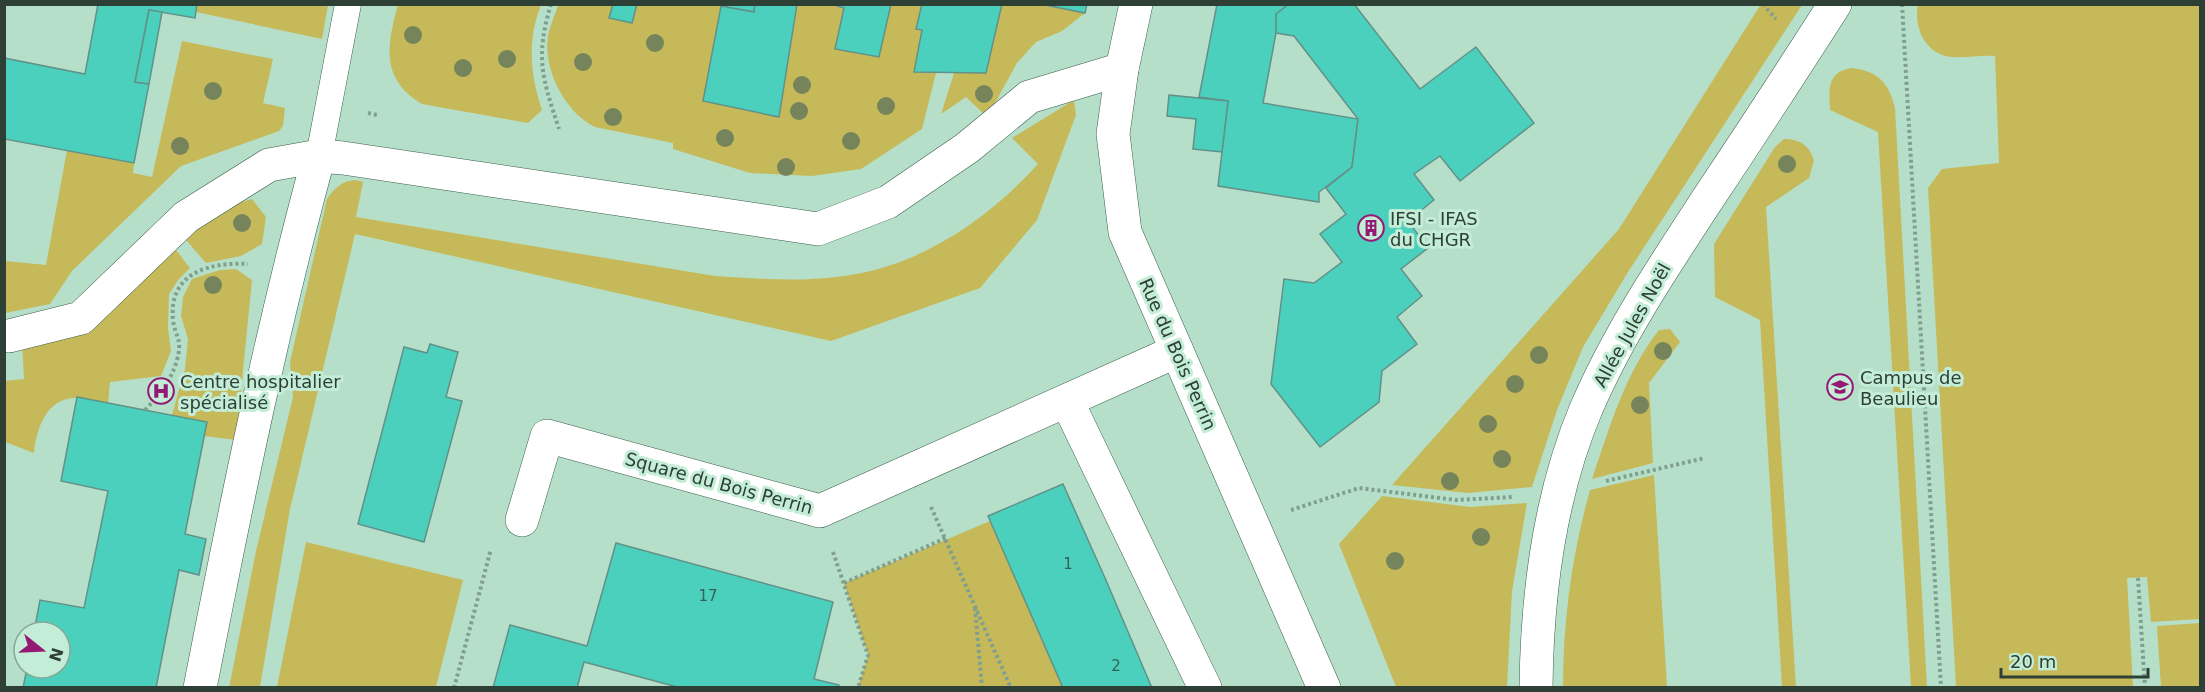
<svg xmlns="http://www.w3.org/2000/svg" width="2205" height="692" font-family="'DejaVu Sans',sans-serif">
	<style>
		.green { fill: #c6b959 }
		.building { fill: #4bd0bd; stroke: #629188; stroke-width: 1.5 }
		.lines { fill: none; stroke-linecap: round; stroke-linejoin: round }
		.lane-casing { stroke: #395e4c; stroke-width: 27 }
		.street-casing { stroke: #395e4c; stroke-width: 34 }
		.path { stroke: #809f8e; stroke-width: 4; stroke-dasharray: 3 3; stroke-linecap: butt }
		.lane { stroke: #fff; stroke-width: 26 }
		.street { stroke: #fff; stroke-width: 33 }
		.tree { fill: #76845b }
		.labels { text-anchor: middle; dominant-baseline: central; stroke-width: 6; stroke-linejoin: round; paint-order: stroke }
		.number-label { font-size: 15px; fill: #356358 }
		.poi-label { font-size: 18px; fill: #2e3f36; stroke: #c3edd6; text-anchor: start }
		.street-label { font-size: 18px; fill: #2e3f36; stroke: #c3edd6 }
	</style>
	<rect width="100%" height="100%" fill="#b6dfc9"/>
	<g class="green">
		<path d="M 398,4 L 541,5 C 527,40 530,74 542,110 L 528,123 L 422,104 C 380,79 387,46 398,4 Z"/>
		<path d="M 1761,4 L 1802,5 L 1628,272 L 1583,347 L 1557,410 L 1532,487 L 1468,493 L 1392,485 L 1619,229 Z"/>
		<path d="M 1918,4 L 2200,5 L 2200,619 L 2151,622 L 2147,577 L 2127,578 L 2133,687 L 1956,687 L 1928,188 L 1942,169 L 1999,163 L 1995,56 C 1981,55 1966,58 1952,57 C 1926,55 1913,28 1918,4 Z"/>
		<path d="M 197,5 L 328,5 L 322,39 L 196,12 Z"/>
		<path d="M 558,5 L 725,5 L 721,6 L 703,101 L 779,117 L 797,5 L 831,5 L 844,8 L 836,49 L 879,57 L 891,5 L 922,5 L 917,29 L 922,30 L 915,72 L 936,73 L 922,129 L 861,169 L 812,176 L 750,173 L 673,149 L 673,143 L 595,127 C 565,112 543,70 548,36 C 550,26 555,15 558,5 Z"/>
		<path d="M 1002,5 L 1040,5 L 1085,13 L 1062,31 L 1036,42 L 1017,63 L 994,105 L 984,114 L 966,97 L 941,114 L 954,73 L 986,73 Z"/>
		<path d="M 182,41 L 273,59 L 263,103 L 285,108 L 283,126 L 279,131 L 181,166 L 72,271 L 50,304 L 5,313 L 5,261 L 46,265 L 67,150 L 134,163 L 133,173 L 152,177 Z"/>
		<path d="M 1852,68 C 1878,71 1889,83 1895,108 L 1927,687 L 1911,687 L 1878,132 L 1830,110 C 1829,88 1827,72 1852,68 Z"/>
		<path d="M 1074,100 L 1076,115 L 1037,220 L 980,288 L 831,341 L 355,234 L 290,509 L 260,687 L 229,688 L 256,551 L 293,397 L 290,362 L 327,199 C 335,187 347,176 363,182 L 356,217 L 715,276 C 761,279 810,283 856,274 C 926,262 991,216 1038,164 L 1012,138 Z"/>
		<path d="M 1784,139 C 1799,139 1810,145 1814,161 L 1809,178 L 1766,207 L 1796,688 L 1782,687 L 1760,320 L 1715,297 L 1714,244 L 1775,147 Z"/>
		<path d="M 252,199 L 266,217 L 262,244 L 241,256 L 206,263 L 186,240 L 211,211 Z"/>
		<path d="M 176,250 L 190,268 L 179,279 L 169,294 L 168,328 L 171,351 L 161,376 L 110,382 L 108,404 C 98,401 86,397 75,398 C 47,398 36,429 34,453 L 5,442 L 4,381 L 24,379 L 22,343 L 88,332 Z"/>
		<path d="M 236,269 L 252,280 L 236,440 L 204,436 L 207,422 L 172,415 L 185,369 L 188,339 L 181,316 L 183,297 L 192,279 L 220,270 Z"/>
		<path d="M 1670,329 L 1680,342 L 1649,383 L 1653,463 L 1592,479 C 1609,429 1625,373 1659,330 Z"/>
		<path d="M 1654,475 L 1667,687 L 1563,687 C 1563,619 1572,555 1590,490 Z"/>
		<path d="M 1382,496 L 1470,507 L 1527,503 L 1512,591 L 1507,687 L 1396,687 L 1339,544 Z"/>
		<path d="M 990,521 L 1063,687 L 858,687 L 868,655 L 844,583 Z"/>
		<path d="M 306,542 L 463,580 L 436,687 L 277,687 Z"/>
		<path d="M 2200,623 L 2200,687 L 2161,687 L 2157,626 Z"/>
	</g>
	<g class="building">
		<path d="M 98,4 L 197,4 L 195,18 L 149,10 L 135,82 L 149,84 L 134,163 L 4,139 L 4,58 L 85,74 Z"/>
		<path d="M 613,4 L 637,4 L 632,23 L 609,18 Z"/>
		<path d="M 725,4 L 755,4 L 754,12 L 724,7 Z"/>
		<path d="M 755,4 L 797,4 L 779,117 L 703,101 L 721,6 L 754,12 Z"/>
		<path d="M 831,4 L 891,4 L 879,57 L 835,49 L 844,8 Z"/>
		<path d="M 922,4 L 1002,4 L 986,73 L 914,72 L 922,30 L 916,29 Z"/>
		<path d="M 1040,4 L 1087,4 L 1085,13 Z"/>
		<path d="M 1217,4 L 1289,4 L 1276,14 L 1276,33 L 1263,103 L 1358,119 L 1352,167 L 1319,192 L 1319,202 L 1218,186 L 1228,101 L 1199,97 Z"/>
		<path d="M 1289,4 L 1354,4 L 1420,89 L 1476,47 L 1534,123 L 1460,181 L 1440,156 L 1414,174 L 1434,200 L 1408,221 L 1428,248 L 1401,269 L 1422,296 L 1397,317 L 1417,344 L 1382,371 L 1379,402 L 1320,447 L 1271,384 L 1284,279 L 1314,283 L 1342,262 L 1320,234 L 1346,214 L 1326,188 L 1352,167 L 1358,119 L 1294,36 L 1276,33 L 1276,14 Z"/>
		<path d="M 149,10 L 162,12 L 149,84 L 135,82 Z"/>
		<path d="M 1169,95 L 1228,101 L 1222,152 L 1193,149 L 1196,119 L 1167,116 Z"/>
		<path d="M 430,344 L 458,352 L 446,397 L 462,401 L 424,542 L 358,524 L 404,347 L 427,353 Z"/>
		<path d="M 77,397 L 207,422 L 185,534 L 206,539 L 199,575 L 179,570 L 156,688 L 23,688 L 27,668 L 60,668 L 60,632 L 34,632 L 40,600 L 84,608 L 108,491 L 61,481 Z"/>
		<path d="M 1063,484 L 1105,578 L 1152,688 L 1063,688 L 988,516 Z"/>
		<path d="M 616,543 L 833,602 L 814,679 L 839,685 L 838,688 L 681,688 L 584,662 L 577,688 L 493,688 L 510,625 L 587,646 Z"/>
	</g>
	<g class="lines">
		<g class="lane-casing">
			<path id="lane" d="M 319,156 L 348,4"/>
		</g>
		<g class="street-casing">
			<g id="street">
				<path d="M 1136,4 L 1122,69 L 1113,134 L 1125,232 L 1324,688"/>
				<path d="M 9,336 L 81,318 L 186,217 L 269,165 L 319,156 L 343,158 L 818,229 L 888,202 L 967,148 L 1029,97 L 1122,69"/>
				<path d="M 1067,401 L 1205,688"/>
				<path d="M 522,520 L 547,436 L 820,511 L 1177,351"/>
				<path d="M 200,688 C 235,509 271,331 319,156"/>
				<path d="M 1536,688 C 1537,593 1549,497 1586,409 C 1619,332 1666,263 1711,194 C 1753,131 1794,68 1835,4"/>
			</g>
		</g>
		<g class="path">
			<path d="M 551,4 C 535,58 542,77 559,129"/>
			<path d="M 1763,4 L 1776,19"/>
			<path d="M 1902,4 L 1941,688"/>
			<path d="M 368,113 L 377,115"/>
			<path d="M 145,410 C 159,395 171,381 177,360 C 183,339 175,337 173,320 C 168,272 211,262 248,264"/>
			<path d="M 1606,481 L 1705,458"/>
			<path d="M 931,507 L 1011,688"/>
			<path d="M 1291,510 L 1359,488 L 1456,500 L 1513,497"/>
			<path d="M 833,552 L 868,655 L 858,688"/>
			<path d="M 2138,578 L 2145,688"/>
			<path d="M 844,583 L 946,538"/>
			<path d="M 975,608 L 982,688"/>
			<path d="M 454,688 L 491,549"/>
		</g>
		<use href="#lane" class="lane"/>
		<use href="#street" class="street"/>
	</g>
	<g class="tree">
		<circle cx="413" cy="35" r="9"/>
		<circle cx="655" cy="43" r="9"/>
		<circle cx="507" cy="59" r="9"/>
		<circle cx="583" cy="62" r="9"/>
		<circle cx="463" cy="68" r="9"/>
		<circle cx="802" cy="85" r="9"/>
		<circle cx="213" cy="91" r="9"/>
		<circle cx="984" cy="94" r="9"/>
		<circle cx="886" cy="106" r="9"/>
		<circle cx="799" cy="111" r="9"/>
		<circle cx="613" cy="117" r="9"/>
		<circle cx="725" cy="138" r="9"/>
		<circle cx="851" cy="141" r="9"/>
		<circle cx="180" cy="146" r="9"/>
		<circle cx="1787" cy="164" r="9"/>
		<circle cx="786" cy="167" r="9"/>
		<circle cx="242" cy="223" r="9"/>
		<circle cx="213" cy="285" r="9"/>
		<circle cx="1663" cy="351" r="9"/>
		<circle cx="1539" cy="355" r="9"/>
		<circle cx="1515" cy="384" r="9"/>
		<circle cx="1640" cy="405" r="9"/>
		<circle cx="1488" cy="424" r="9"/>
		<circle cx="1502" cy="459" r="9"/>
		<circle cx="1450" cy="481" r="9"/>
		<circle cx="1481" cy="537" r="9"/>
		<circle cx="1395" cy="561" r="9"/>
	</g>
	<defs>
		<g id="building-ring" transform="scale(1.35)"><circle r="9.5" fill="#c3edd6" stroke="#941974" stroke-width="1.5"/><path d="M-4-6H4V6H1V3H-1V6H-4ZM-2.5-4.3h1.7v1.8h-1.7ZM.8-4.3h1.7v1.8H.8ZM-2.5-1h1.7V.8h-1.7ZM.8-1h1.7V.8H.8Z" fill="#941974"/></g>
		<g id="university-ring" transform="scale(1.35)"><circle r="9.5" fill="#c3edd6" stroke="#941974" stroke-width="1.5"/><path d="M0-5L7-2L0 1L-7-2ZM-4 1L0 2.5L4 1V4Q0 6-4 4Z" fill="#941974"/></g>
		<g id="hospital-ring" transform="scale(1.35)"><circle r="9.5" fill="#c3edd6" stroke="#941974" stroke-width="1.5"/><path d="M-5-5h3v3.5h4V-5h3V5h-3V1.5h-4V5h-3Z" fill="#941974"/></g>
	</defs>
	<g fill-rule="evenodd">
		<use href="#building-ring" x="1371" y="228"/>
		<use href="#university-ring" x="1840" y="387"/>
		<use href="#hospital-ring" x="161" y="391"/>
	</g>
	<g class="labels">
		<g class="number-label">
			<text x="1068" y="564">1</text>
			<text x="708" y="596">17</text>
			<text x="1116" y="666">2</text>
		</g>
		<g class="poi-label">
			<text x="1390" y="218">IFSI - IFAS<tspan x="1390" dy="21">du CHGR</tspan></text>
			<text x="1860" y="377">Campus de<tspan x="1860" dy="21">Beaulieu</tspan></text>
			<text x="180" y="381">Centre hospitalier<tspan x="180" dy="21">spécialisé</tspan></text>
		</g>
		<g class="street-label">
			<text transform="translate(1632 325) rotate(-61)">Allée Jules Noël</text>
			<text transform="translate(1178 354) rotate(66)">Rue du Bois Perrin</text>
			<text transform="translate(719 483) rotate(15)">Square du Bois Perrin</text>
		</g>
	</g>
	<rect width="2205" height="692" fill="none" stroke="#2e3f36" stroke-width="12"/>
	<g transform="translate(42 650) rotate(108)"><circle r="28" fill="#c3edd6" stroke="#87a796" stroke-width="1.5"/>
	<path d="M0-4.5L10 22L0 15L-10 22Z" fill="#941974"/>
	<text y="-9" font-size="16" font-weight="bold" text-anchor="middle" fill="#2e3f36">N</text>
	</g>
	<path d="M2001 668v9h147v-9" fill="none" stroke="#2e3f36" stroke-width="3"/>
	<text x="2010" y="668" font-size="18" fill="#2e3f36" stroke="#c3edd6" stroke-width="4.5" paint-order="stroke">20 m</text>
</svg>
